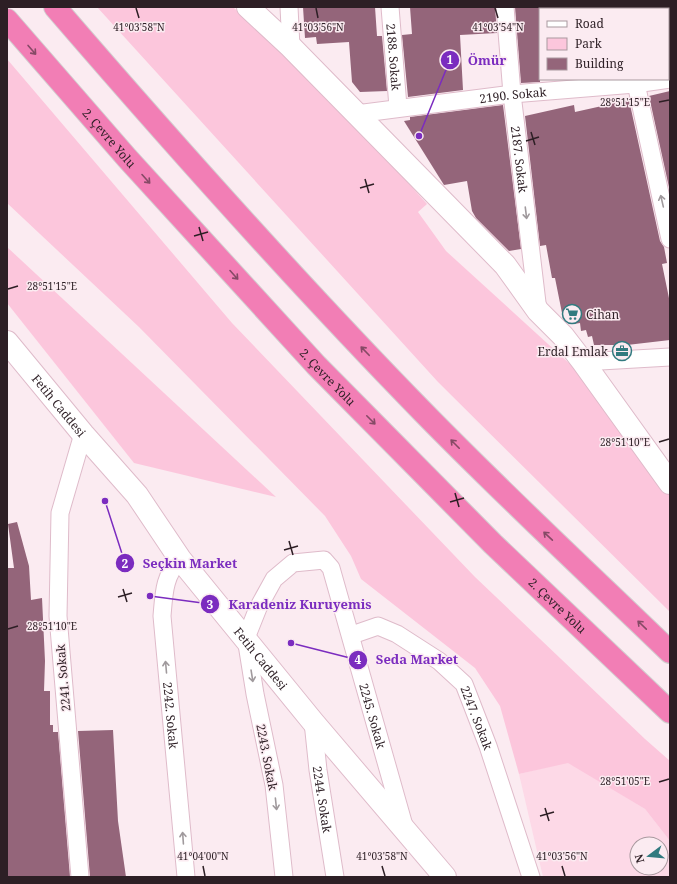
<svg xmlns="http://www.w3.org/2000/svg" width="677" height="884" font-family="'Noto Serif',serif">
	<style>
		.built { fill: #fdd9e7; fill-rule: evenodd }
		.green { fill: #fcc6dc }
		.building { fill: #94657a }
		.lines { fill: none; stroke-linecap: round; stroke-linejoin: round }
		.minor-casing { stroke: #dfbbca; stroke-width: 19 }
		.secondary-casing { stroke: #dfbbca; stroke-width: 24 }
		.motorway-casing { stroke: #d1cecf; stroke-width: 24 }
		.minor { stroke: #fff; stroke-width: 17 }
		.secondary { stroke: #fff; stroke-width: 22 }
		.motorway { stroke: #f27eb5; stroke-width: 22 }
		.oneway { stroke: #864a66 }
		.oneway2 { stroke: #a09a9d }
		.ticks { fill: none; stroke: #2d1f25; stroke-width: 1.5 }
		.labels { text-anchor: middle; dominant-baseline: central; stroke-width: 3; stroke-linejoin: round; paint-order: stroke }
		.street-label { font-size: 12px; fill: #2d1f25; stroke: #fbebf1 }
		.poi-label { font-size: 12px; fill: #2d1f25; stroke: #fbebf1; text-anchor: start }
		.ticks-label { font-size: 10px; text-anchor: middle; fill: #2d1f25; stroke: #fbebf1; stroke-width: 3; stroke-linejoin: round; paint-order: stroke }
		.leader { fill: none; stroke: #7b2cbf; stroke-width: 1.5 }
		.callout-dot { fill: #7b2cbf; stroke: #fbebf1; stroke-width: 1.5 }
		.mark-label { font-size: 12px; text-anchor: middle; font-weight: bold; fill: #fff }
		.callout-label { font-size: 13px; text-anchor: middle; font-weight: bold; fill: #7b2cbf; stroke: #fbebf1; stroke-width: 3; stroke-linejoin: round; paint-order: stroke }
	</style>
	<rect width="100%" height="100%" fill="#fbebf1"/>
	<path class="built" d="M 568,762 L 645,809 L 670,841 L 670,877 L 543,877 L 519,774 ZM 637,844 L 661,844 L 661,868 L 637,868 Z"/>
	<g class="green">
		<path d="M 97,7 L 233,7 L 350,118 L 427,204 L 418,212 L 446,251 L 571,365 L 653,467 L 670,492 L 670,612 L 438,382 Z"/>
		<path d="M 7,59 L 232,323 L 475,577 L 645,739 L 670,761 L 670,841 L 645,809 L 568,763 L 519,774 L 500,706 L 475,668 L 361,579 L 351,556 L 325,516 L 139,327 L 7,203 Z"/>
		<path d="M 7,247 L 276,497 L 134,463 L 7,303 Z"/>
	</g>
	<g class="building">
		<path d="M 303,7 L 375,7 L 377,36 L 382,36 L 387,91 L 360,92 L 352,82 L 349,42 L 317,44 L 316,37 L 305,38 Z"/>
		<path d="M 410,7 L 495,7 L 497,33 L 460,35 L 463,90 L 408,97 L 402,35 L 412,34 Z"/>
		<path d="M 515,7 L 540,7 L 540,82 L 521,83 Z"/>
		<path d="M 670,91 L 670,192 L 649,96 Z"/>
		<path d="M 629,100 L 660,241 L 664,247 L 667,263 L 662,264 L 670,303 L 670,340 L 627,345 L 594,345 L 592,336 L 588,337 L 586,330 L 581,331 L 580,323 L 574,324 L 572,316 L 563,318 L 555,278 L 552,278 L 546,245 L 540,246 L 525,116 L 574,105 L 575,112 Z"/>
		<path d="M 503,105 L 521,249 L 509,251 L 476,218 L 472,211 L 467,181 L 444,185 L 404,121 L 410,120 L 410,117 Z"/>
		<path d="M 17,522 L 29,566 L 31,600 L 42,598 L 45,661 L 44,691 L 50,691 L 50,725 L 53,725 L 53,732 L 58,732 L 70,877 L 7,877 L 7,568 L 14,568 L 8,524 Z"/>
		<path d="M 113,730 L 118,821 L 126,877 L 90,877 L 78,731 Z"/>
	</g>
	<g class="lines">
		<g class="minor-casing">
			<g id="minor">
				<path d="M 289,7 L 291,47"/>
				<path id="s1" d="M 390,7 L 398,107"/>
				<path id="s2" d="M 505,7 L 512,94 L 538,311"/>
				<path d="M 625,7 L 625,9"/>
				<path d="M 635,79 L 670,239"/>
				<path id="s3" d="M 356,114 L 512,94 L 635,84 L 670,79"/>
				<path d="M 583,362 L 670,357"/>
				<path id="s4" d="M 180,559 C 164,576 164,593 162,616 L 186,877"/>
				<path id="s5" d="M 352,635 L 378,626 L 397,634 L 439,661 L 464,684 L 488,746 L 531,877"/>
				<path id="s6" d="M 313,722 L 318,770 L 335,877"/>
				<path d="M 80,877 L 58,616 L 60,513 L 83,434"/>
				<path id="s7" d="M 284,877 L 274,785 L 255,694 L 246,638 L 258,608 L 274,579 L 293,563 L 324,560 L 331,568 L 405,829"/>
			</g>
		</g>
		<g class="secondary-casing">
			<g id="secondary">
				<path d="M 248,7 L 291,47 L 505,265 L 538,311 L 563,336 L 583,362 L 670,483"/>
				<path id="s8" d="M 7,342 L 83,434 L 137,495 L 180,559 L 313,722 L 445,877"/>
			</g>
		</g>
		<g class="motorway-casing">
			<g id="motorway">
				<path d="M 55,7 C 174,145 295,281 423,412 C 503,494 587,572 670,652"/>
				<path id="s9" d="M 7,20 L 127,158 L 316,365 L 493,544 L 670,712"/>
			</g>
		</g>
		<use href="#minor" class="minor"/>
		<use href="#secondary" class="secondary"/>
		<use href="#motorway" class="motorway"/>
	</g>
	<defs><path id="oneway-shaft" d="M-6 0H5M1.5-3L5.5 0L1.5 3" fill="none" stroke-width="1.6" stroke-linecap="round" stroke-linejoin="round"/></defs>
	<g class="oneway">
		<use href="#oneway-shaft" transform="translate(32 50) rotate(49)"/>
		<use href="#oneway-shaft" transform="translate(146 179) rotate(48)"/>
		<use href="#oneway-shaft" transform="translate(234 275) rotate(48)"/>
		<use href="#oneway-shaft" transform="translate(365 351) rotate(-134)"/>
		<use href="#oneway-shaft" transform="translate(371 420) rotate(45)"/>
		<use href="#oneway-shaft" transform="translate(455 444) rotate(-135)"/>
		<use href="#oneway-shaft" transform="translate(548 536) rotate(-137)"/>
		<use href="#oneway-shaft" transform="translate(642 625) rotate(-136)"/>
	</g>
	<g class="oneway2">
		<use href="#oneway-shaft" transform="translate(662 201) rotate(-103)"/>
		<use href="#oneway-shaft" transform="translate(526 213) rotate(83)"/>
		<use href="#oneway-shaft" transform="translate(166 667) rotate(-95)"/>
		<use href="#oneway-shaft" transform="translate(252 676) rotate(81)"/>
		<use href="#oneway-shaft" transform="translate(276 804) rotate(84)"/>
		<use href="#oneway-shaft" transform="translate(183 838) rotate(-94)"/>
	</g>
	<path class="ticks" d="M 136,8 L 139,18M 316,8 L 318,18M 495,8 L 498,18M 659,102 L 669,100M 531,132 L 535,145M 526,141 L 539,137M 365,179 L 369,193M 360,188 L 374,184M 199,227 L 203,241M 194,236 L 208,232M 8,289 L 18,286M 659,442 L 669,439M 455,493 L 459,507M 450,502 L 464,498M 289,541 L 293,555M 284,550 L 298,546M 123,589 L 127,602M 118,597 L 132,593M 8,629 L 18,626M 659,782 L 669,779M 545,808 L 549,821M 540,816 L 554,812M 203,866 L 205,876M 382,866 L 385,876M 562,866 L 565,876"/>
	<defs>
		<g id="supermarket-ring" transform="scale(1)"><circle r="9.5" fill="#fbebf1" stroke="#317a7f" stroke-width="1.5"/><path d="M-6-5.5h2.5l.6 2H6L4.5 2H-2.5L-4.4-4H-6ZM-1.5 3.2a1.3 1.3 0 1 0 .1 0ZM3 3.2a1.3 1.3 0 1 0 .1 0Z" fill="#317a7f"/></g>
		<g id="office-ring" transform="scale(1)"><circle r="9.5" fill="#fbebf1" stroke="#317a7f" stroke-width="1.5"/><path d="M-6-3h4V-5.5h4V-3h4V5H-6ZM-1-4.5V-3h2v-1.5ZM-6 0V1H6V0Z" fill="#317a7f"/></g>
	</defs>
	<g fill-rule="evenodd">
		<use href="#supermarket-ring" x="572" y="314"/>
		<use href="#office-ring" x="622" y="351"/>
	</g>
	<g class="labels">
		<g class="street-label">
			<text stroke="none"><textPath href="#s1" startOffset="50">2188. Sokak</textPath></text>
			<text stroke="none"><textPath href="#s3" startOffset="158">2190. Sokak</textPath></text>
			<text stroke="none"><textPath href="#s9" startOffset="156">2. Çevre Yolu</textPath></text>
			<text stroke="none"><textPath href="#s2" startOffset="153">2187. Sokak</textPath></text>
			<text stroke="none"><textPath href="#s9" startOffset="480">2. Çevre Yolu</textPath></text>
			<text stroke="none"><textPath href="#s8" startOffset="82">Fetih Caddesi</textPath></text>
			<text stroke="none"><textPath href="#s9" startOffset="804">2. Çevre Yolu</textPath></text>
			<text stroke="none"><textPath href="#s8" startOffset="406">Fetih Caddesi</textPath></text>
			<text transform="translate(63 678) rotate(-95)">2241. Sokak</text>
			<text stroke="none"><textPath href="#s7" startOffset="528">2245. Sokak</textPath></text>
			<text stroke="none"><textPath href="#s4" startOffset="161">2242. Sokak</textPath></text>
			<text stroke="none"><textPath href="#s5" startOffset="168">2247. Sokak</textPath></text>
			<text transform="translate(267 757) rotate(79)">2243. Sokak</text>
			<text stroke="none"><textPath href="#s6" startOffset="78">2244. Sokak</textPath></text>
		</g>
		<g class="poi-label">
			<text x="586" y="314">Cihan</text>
			<text x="608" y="351" text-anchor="end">Erdal Emlak</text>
		</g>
	</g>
	<g class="ticks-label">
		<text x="139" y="31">41°03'58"N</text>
		<text x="318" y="31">41°03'56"N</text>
		<text x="498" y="31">41°03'54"N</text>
		<text x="625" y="106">28°51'15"E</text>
		<text x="52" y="290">28°51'15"E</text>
		<text x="625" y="446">28°51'10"E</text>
		<text x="52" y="630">28°51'10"E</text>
		<text x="625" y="785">28°51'05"E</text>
		<text x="203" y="860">41°04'00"N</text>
		<text x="382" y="860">41°03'58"N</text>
		<text x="562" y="860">41°03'56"N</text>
	</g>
	<path class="leader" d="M419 136L450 60M105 501L125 563M150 596L210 604M291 643L358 660"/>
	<g class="callout-dot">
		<circle cx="419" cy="136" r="4"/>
		<circle cx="105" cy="501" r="4"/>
		<circle cx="150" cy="596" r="4"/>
		<circle cx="291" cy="643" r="4"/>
		<circle cx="450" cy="60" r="10"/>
		<circle cx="125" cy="563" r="10"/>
		<circle cx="210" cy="604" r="10"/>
		<circle cx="358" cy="660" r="10"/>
	</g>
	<g class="mark-label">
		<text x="450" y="64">1</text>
		<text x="125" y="568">2</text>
		<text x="210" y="609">3</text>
		<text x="358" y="664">4</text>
	</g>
	<g class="callout-label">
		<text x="487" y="65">Ömür</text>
		<text x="190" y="568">Seçkin Market</text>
		<text x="300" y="609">Karadeniz Kuruyemis</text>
		<text x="417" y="664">Seda Market</text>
	</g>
	<rect width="677" height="884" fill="none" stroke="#2d1f25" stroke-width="16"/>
	<rect x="539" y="8" width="130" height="72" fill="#fbebf1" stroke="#a9999f"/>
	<rect x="547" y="21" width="20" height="6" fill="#ffffff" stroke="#a9999f"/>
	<text x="575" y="28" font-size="12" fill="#2d1f25">Road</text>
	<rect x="547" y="38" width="20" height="12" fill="#fcc6dc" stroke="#a9999f"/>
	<text x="575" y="48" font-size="12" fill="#2d1f25">Park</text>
	<rect x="547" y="58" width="20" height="12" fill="#94657a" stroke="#a9999f"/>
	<text x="575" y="68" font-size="12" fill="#2d1f25">Building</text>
	<g transform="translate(649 856) rotate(254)"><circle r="19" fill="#fbebf1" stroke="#a9999f"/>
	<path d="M0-3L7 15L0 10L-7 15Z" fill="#317a7f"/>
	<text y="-6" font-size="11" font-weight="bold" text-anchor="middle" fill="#2d1f25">N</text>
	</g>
</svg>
